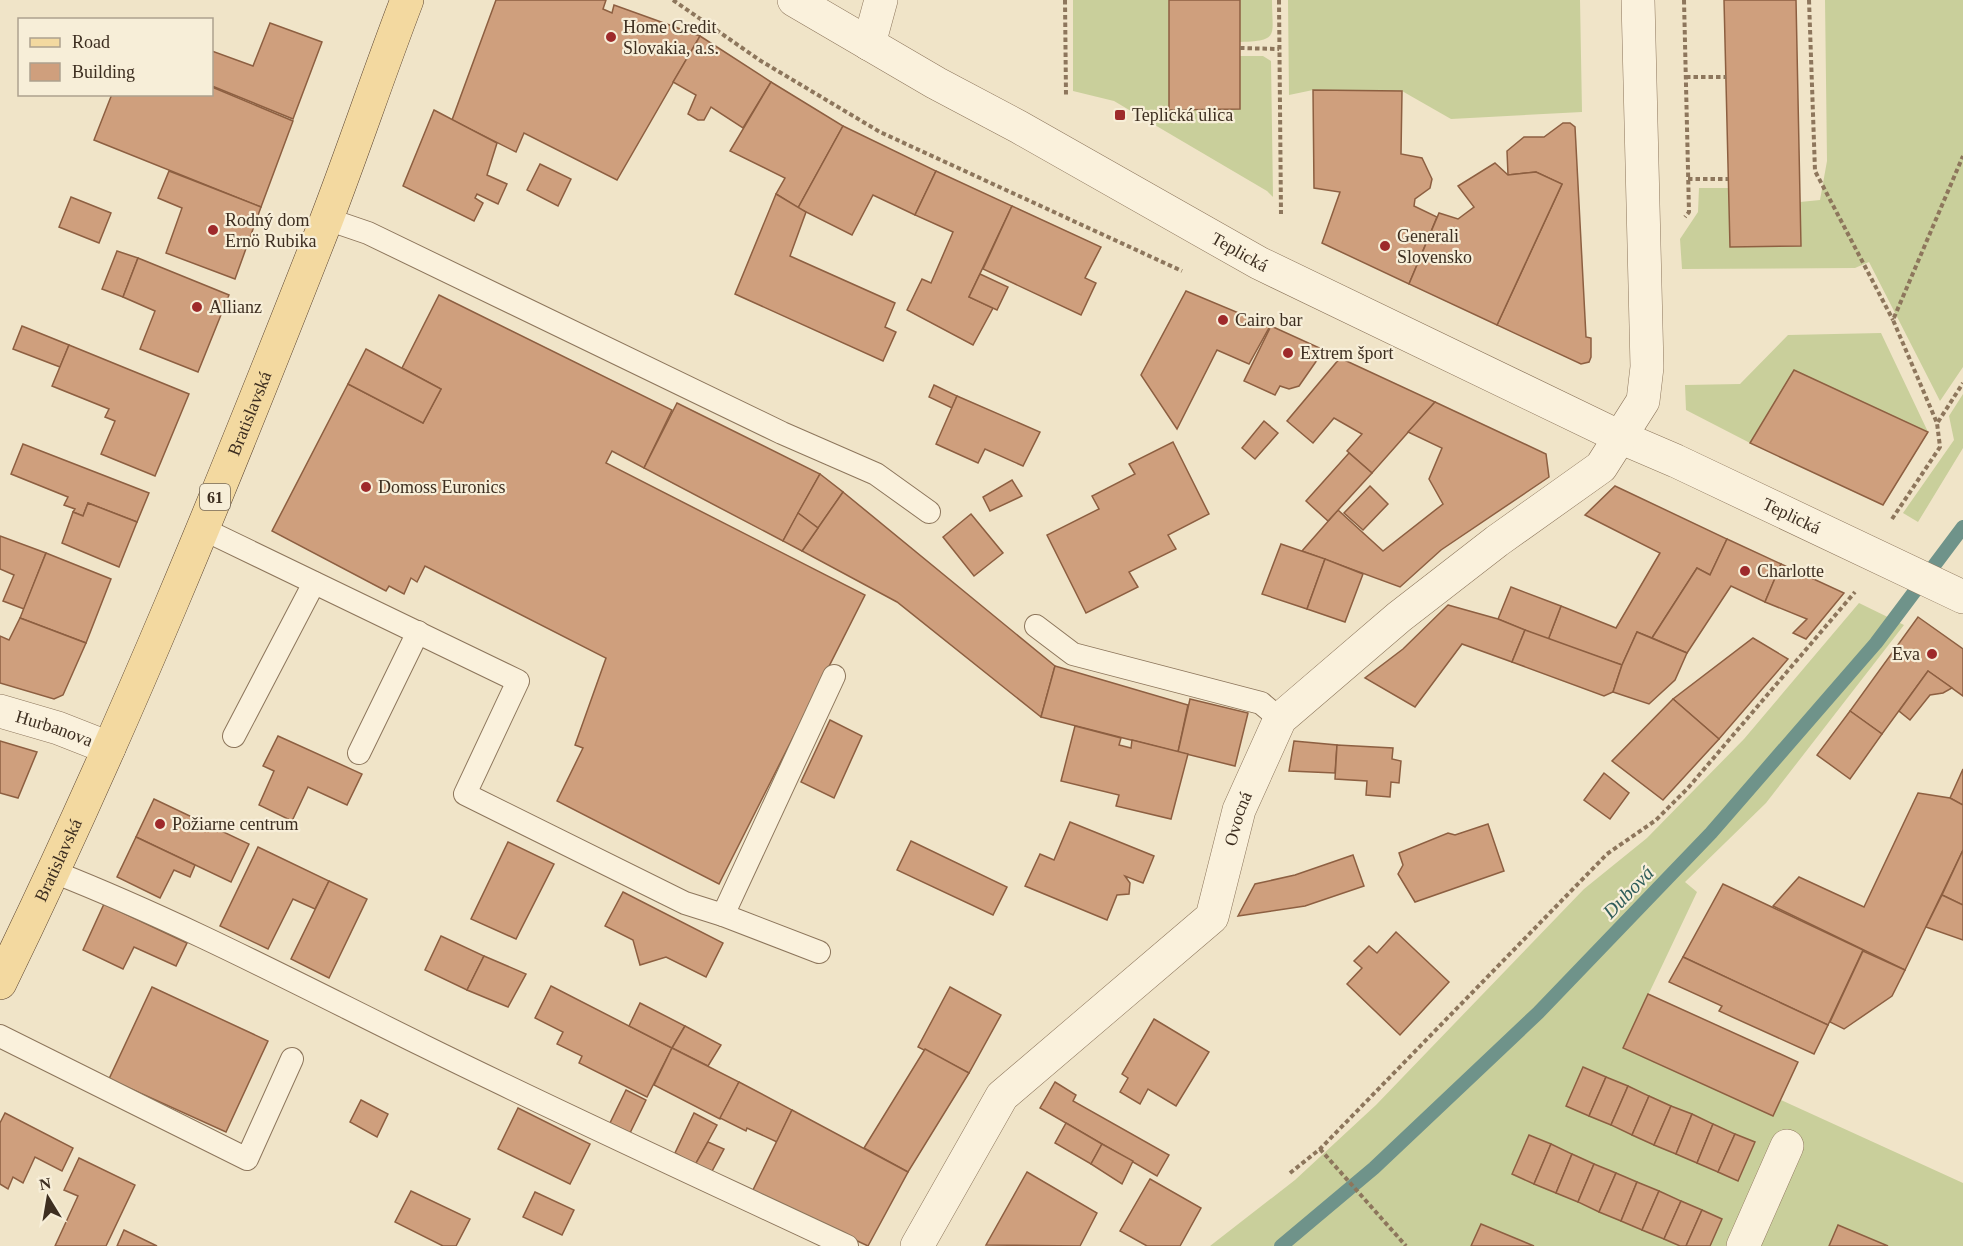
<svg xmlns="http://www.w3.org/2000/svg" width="1963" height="1246" font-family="Georgia,serif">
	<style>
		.grass { fill: #c9cf9b }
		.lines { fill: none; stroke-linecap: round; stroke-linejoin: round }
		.stream { stroke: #6f938a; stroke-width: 14 }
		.building { fill: #cf9f7d; stroke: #8d5f41; stroke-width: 1.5 }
		.service-casing { stroke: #8d765c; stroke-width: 24 }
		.minor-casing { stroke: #8d765c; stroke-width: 34 }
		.primary-casing { stroke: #5b4430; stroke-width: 34 }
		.path { stroke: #8d765c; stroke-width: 4; stroke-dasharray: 4.5 3; stroke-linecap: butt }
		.service { stroke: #faf1dc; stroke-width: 22 }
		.minor { stroke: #faf1dc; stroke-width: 33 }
		.primary { stroke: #f3d9a0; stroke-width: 33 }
		.poi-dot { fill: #9e2a2b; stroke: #f7eed8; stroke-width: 2 }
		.labels { text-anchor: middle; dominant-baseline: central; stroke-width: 4.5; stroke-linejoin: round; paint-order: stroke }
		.shield { fill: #f7eed8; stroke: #756857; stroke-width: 1.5 }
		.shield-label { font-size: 16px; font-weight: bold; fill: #3d2e20 }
		.poi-label { font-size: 18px; fill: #3d2e20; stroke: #f7eed8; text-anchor: start }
		.street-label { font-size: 18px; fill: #3d2e20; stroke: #f7eed8 }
		.water-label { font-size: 20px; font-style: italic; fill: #2f5d5a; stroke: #f7eed8 }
	</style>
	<rect width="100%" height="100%" fill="#f0e4c8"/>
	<g class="grass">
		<path d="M 1073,0 L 1169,0 L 1170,110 L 1240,109 L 1240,56 L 1263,56 L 1271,61 L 1273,197 L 1267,191 L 1114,101 L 1073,91 Z"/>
		<path d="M 1240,0 L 1272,0 C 1272,36 1280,41 1240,42 Z"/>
		<path d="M 1288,0 L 1580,0 L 1582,112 L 1451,119 L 1402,91 L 1313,90 L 1289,95 Z"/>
		<path d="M 1825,0 L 1963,0 L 1963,367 L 1940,401 L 1869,262 L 1855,268 L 1682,269 L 1680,239 L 1698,212 L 1699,188 L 1729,188 L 1730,247 L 1801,246 L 1800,202 L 1820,200 L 1827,161 Z"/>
		<path d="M 1881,333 L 1928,432 L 1794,371 L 1750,443 L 1686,410 L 1685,385 L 1740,384 L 1788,335 Z"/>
		<path d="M 1963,394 L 1963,448 L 1918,522 L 1903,513 L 1954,440 L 1949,416 Z"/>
		<path d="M 1859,603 L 1904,625 L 1766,803 L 1685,882 L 1697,892 L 1623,1048 L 1773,1116 L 1781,1100 L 1963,1183 L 1963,1246 L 1210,1246 L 1295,1180 L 1376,1105 L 1584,889 L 1647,838 L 1744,739 Z"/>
	</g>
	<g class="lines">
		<path class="stream" d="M 1281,1246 L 1374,1168 L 1538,1013 L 1711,833 L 1876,643 L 1963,527"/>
	</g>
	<g class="building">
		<path d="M 496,0 L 606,0 L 603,9 L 612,13 L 614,5 L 700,36 L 617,180 L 524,133 L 516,152 L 452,120 Z"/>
		<path d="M 1169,0 L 1240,0 L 1240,109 L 1169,110 Z"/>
		<path d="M 1724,0 L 1796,0 L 1801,246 L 1730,247 Z"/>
		<path d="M 270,23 L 322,42 L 293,119 L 212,86 L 212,51 L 253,66 Z"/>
		<path d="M 700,36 L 771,82 L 743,128 L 711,107 L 704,120 L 698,120 L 688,114 L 696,95 L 673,82 Z"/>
		<path d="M 771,82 L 843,126 L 798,208 L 776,194 L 785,178 L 730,151 Z"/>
		<path d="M 212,87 L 293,121 L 261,207 L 94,140 L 112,94 L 212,94 Z"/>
		<path d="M 1313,90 L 1402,91 L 1401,154 L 1422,158 L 1432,179 L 1430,188 L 1415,199 L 1414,206 L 1437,217 L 1409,284 L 1322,243 L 1340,192 L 1314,188 Z"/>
		<path d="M 434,110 L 497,143 L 487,175 L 507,184 L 498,204 L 477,194 L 475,198 L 483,203 L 474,221 L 403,186 Z"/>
		<path d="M 1563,123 L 1570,123 L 1575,127 L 1586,337 L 1591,338 L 1591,357 L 1589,362 L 1581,364 L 1497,325 L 1562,184 L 1536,172 L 1508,175 L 1507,151 L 1524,137 L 1544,137 Z"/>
		<path d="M 843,126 L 936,171 L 915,215 L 873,195 L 852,235 L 798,208 Z"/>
		<path d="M 1495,163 L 1508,175 L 1536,172 L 1562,184 L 1497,325 L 1409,284 L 1439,213 L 1458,219 L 1474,207 L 1458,186 Z"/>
		<path d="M 540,164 L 571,179 L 558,206 L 527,190 Z"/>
		<path d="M 169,171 L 261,207 L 235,279 L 166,253 L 182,208 L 158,198 Z"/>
		<path d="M 936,171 L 1012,206 L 969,297 L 993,308 L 973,345 L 907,310 L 922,279 L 931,283 L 953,232 L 915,215 Z"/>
		<path d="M 776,194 L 806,212 L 790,256 L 895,303 L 885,327 L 896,332 L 883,361 L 735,294 Z"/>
		<path d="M 71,197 L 111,213 L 99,243 L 59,227 Z"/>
		<path d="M 1012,206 L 1101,247 L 1085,278 L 1096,283 L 1081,315 L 983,269 Z"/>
		<path d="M 117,251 L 138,258 L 123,297 L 102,289 Z"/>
		<path d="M 138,258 L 229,295 L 198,372 L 140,349 L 155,311 L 123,297 Z"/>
		<path d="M 980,274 L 1008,287 L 997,310 L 969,297 Z"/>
		<path d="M 1186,291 L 1270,326 L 1249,364 L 1217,350 L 1177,429 L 1141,375 Z"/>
		<path d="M 439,295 L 672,410 L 644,468 L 612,451 L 606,463 L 865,595 L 719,884 L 557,801 L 583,748 L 575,745 L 606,658 L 425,566 L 417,582 L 411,578 L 404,594 L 389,586 L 386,591 L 272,531 L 348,384 L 423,423 L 441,389 L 402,368 Z"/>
		<path d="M 22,326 L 69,345 L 60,367 L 13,349 Z"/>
		<path d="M 1271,326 L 1324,350 L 1299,386 L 1289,389 L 1280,386 L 1275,395 L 1244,381 Z"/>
		<path d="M 69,345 L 189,394 L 155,476 L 101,454 L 115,421 L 105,417 L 109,409 L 52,386 Z"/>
		<path d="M 366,349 L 441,389 L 423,423 L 348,384 Z"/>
		<path d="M 1340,358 L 1435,402 L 1372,473 L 1347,451 L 1362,434 L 1334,418 L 1313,443 L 1287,421 Z"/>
		<path d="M 1794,370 L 1928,432 L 1883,505 L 1750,443 Z"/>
		<path d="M 934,385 L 957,396 L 952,408 L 929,397 Z"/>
		<path d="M 957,396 L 1040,432 L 1023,466 L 985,449 L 978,463 L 936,444 Z"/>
		<path d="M 1435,402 L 1546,454 L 1549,477 L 1441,550 L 1400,587 L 1302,551 L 1338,510 L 1383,551 L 1443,504 L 1429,479 L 1442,448 L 1408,432 Z"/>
		<path d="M 677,403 L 820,474 L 783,541 L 644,468 Z"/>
		<path d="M 1264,421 L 1278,433 L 1255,459 L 1242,448 Z"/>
		<path d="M 1173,442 L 1209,514 L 1168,535 L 1176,549 L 1129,572 L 1138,587 L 1086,613 L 1047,535 L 1099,509 L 1092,496 L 1135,474 L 1129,464 Z"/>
		<path d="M 23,444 L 149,493 L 137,522 L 88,503 L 83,516 L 73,512 L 75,509 L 64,505 L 68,497 L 11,474 Z"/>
		<path d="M 1349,453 L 1372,473 L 1328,521 L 1306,501 Z"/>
		<path d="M 820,474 L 843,492 L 818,528 L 798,513 Z"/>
		<path d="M 1012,480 L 1022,496 L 990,511 L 983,497 Z"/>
		<path d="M 1370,486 L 1388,504 L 1363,530 L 1344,513 Z"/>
		<path d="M 1615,486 L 1727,539 L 1710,575 L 1697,568 L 1652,638 L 1637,632 L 1622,665 L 1548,640 L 1561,606 L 1616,628 L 1660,553 L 1585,515 Z"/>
		<path d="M 843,492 L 1055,666 L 1041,717 L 897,602 L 802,551 Z"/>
		<path d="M 88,503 L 137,522 L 119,567 L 62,543 L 73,512 L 83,516 Z"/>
		<path d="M 798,513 L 818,528 L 802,551 L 783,541 Z"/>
		<path d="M 971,514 L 1003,553 L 974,576 L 943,537 Z"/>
		<path d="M 0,536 L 46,553 L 24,609 L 3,601 L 14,575 L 0,569 Z"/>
		<path d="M 1727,539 L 1781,564 L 1765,602 L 1731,586 L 1687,653 L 1652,638 L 1697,568 L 1710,575 Z"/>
		<path d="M 1281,544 L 1325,559 L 1307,609 L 1262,594 Z"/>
		<path d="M 46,553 L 111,579 L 86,643 L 20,618 Z"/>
		<path d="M 1325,559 L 1363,574 L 1345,622 L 1307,609 Z"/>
		<path d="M 1781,564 L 1844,593 L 1806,639 L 1793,633 L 1807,619 L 1765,602 Z"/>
		<path d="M 1511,587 L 1561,606 L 1548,640 L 1498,619 Z"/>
		<path d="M 1448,605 L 1498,619 L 1525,630 L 1512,662 L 1462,644 L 1415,707 L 1365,678 L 1403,649 Z"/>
		<path d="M 1918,617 L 1963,649 L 1963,696 L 1928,671 L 1882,734 L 1850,711 Z"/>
		<path d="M 20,618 L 86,643 L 63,695 L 54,699 L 0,683 L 0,636 L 9,640 Z"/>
		<path d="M 1525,630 L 1622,665 L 1613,692 L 1604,696 L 1512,662 Z"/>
		<path d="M 1637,632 L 1687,653 L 1675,680 L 1649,704 L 1613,692 L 1622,665 Z"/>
		<path d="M 1753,638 L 1788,659 L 1719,739 L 1673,699 Z"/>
		<path d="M 1055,666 L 1188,705 L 1178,752 L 1041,717 Z"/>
		<path d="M 1928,671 L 1952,688 L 1943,693 L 1930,695 L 1910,720 L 1899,711 Z"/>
		<path d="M 1190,699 L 1248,713 L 1235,766 L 1178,752 Z"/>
		<path d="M 1673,699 L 1719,739 L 1663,800 L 1612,761 Z"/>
		<path d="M 1850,711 L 1882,734 L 1850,779 L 1817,755 Z"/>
		<path d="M 830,720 L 862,736 L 834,798 L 801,782 Z"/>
		<path d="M 1075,726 L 1121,738 L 1119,745 L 1131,748 L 1132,740 L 1188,754 L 1171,819 L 1116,806 L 1119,795 L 1061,781 Z"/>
		<path d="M 278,736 L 362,774 L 347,805 L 308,787 L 292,821 L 259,805 L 274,771 L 263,766 Z"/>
		<path d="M 0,741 L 37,752 L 18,798 L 0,793 Z"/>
		<path d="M 1294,741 L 1337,745 L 1335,773 L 1289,771 Z"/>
		<path d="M 1337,745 L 1393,748 L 1392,759 L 1401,761 L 1399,783 L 1391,782 L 1390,797 L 1366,795 L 1367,781 L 1335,779 Z"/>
		<path d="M 1963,769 L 1963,805 L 1950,798 Z"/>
		<path d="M 1604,773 L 1629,793 L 1610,819 L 1584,800 Z"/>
		<path d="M 1918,793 L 1950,798 L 1963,805 L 1963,850 L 1905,970 L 1773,906 L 1799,877 L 1864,907 Z"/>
		<path d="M 154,799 L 249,844 L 231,882 L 136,837 Z"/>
		<path d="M 1070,822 L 1154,856 L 1143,883 L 1125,876 L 1130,883 L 1129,894 L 1117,895 L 1107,920 L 1025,886 L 1040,854 L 1054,860 Z"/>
		<path d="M 1488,824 L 1504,871 L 1415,902 L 1398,874 L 1403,865 L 1399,853 L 1448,833 L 1455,835 Z"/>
		<path d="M 136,837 L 195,865 L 190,877 L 174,870 L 160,898 L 117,877 Z"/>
		<path d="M 911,841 L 1007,887 L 993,915 L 897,870 Z"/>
		<path d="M 508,842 L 554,864 L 516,939 L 471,919 Z"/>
		<path d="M 258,847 L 329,881 L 315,909 L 293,899 L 268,949 L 220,926 Z"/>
		<path d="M 1963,850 L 1963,905 L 1942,895 Z"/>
		<path d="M 1353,855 L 1364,886 L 1305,906 L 1238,916 L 1255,884 L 1295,875 Z"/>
		<path d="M 329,881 L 367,899 L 329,978 L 291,959 Z"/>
		<path d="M 1723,884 L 1863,950 L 1828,1025 L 1683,957 Z"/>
		<path d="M 623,892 L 723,943 L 706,977 L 666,957 L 640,965 L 633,940 L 605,926 Z"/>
		<path d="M 1942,895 L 1963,905 L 1963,940 L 1926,927 Z"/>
		<path d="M 104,904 L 187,943 L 176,966 L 134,947 L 123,969 L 83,950 Z"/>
		<path d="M 1396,932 L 1449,982 L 1400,1035 L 1347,984 L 1362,968 L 1354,961 L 1369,946 L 1377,953 Z"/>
		<path d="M 441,936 L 484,956 L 467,990 L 425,970 Z"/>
		<path d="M 1863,951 L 1905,970 L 1892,996 L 1844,1029 L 1830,1022 Z"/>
		<path d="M 484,956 L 526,974 L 508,1007 L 467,990 Z"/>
		<path d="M 1683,957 L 1828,1025 L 1814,1054 L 1719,1011 L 1722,1006 L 1669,982 Z"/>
		<path d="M 551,986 L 672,1048 L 647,1097 L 579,1063 L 582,1056 L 557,1044 L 563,1032 L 535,1018 Z"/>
		<path d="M 152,987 L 268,1041 L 226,1132 L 109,1079 Z"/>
		<path d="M 950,987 L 1001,1015 L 969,1073 L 918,1047 Z"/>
		<path d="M 1648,994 L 1798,1062 L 1773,1116 L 1623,1048 Z"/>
		<path d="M 640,1003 L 685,1026 L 672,1048 L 629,1026 Z"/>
		<path d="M 1154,1019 L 1209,1052 L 1176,1106 L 1148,1089 L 1140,1104 L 1120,1092 L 1128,1078 L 1122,1074 Z"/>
		<path d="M 685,1026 L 721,1045 L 708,1066 L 672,1048 Z"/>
		<path d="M 672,1048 L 739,1082 L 720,1119 L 654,1085 Z"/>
		<path d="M 925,1049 L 969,1073 L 908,1172 L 864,1148 Z"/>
		<path d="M 1583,1067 L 1606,1077 L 1589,1116 L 1566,1106 Z"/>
		<path d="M 1606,1077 L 1628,1086 L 1611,1125 L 1589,1116 Z"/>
		<path d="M 739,1082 L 792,1110 L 777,1142 L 747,1128 L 746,1131 L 720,1118 Z"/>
		<path d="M 1055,1082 L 1076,1095 L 1073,1101 L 1169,1155 L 1157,1176 L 1040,1108 Z"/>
		<path d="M 1628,1086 L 1649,1096 L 1632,1135 L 1611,1125 Z"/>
		<path d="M 626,1090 L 646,1100 L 630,1133 L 610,1123 Z"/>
		<path d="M 1649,1096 L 1671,1106 L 1654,1145 L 1632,1135 Z"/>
		<path d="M 361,1100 L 388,1114 L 377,1137 L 350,1122 Z"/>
		<path d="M 1671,1106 L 1692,1114 L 1676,1154 L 1654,1145 Z"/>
		<path d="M 518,1108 L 590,1144 L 570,1184 L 498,1149 Z"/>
		<path d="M 792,1110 L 908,1172 L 868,1246 L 752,1192 Z"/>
		<path d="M 5,1113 L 73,1148 L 62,1171 L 35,1157 L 23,1183 L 13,1177 L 8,1189 L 0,1184 L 0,1123 Z"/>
		<path d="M 694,1113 L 717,1125 L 695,1165 L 675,1153 Z"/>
		<path d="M 1692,1114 L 1713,1124 L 1697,1163 L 1676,1154 Z"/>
		<path d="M 1066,1123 L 1102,1144 L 1091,1164 L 1055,1143 Z"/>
		<path d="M 1713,1124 L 1735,1134 L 1718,1172 L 1697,1163 Z"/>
		<path d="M 1735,1134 L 1755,1142 L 1738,1181 L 1718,1172 Z"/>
		<path d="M 1529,1135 L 1551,1144 L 1534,1184 L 1512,1174 Z"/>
		<path d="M 708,1142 L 724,1149 L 711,1173 L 695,1165 Z"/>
		<path d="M 1102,1144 L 1133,1161 L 1122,1184 L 1091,1164 Z"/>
		<path d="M 1551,1144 L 1572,1154 L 1556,1193 L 1534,1184 Z"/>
		<path d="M 1572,1154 L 1594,1164 L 1578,1202 L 1556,1193 Z"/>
		<path d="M 79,1158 L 135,1185 L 106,1246 L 55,1246 L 78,1196 L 64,1190 Z"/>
		<path d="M 1594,1164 L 1616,1173 L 1599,1212 L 1578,1202 Z"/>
		<path d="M 1027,1172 L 1097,1213 L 1080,1246 L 986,1245 Z"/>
		<path d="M 1616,1173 L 1637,1182 L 1621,1221 L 1599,1212 Z"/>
		<path d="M 1150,1179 L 1201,1208 L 1180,1246 L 1147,1246 L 1120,1231 Z"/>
		<path d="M 1637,1182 L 1659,1191 L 1642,1230 L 1621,1221 Z"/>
		<path d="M 411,1191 L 470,1219 L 456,1246 L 443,1246 L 395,1222 Z"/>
		<path d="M 1659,1191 L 1681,1201 L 1664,1239 L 1642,1230 Z"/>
		<path d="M 535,1192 L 574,1210 L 562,1235 L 523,1217 Z"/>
		<path d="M 1681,1201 L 1702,1210 L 1686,1246 L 1680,1246 L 1664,1239 Z"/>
		<path d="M 1702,1210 L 1722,1219 L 1710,1246 L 1686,1246 Z"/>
		<path d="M 1481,1224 L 1534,1246 L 1471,1246 Z"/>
		<path d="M 1838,1225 L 1888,1246 L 1829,1246 Z"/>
		<path d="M 124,1230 L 157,1246 L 117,1246 Z"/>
	</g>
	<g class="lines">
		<g class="service-casing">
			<g id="service">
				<path d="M 327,219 L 368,233 L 782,433 L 876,474 L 929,512"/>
				<path d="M 203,529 L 518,681 L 465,794 L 685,903 L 723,915 L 819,952"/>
				<path d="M 1036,626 L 1073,654 L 1261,703 L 1280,719"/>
				<path d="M 234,736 L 314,583"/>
				<path d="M 359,753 L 418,632"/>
				<path d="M 54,872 C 181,922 302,986 424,1046 C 564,1115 706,1180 847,1246"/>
				<path d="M 723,915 L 834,676"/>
				<path d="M 0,1036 L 247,1159 L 292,1059"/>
			</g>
		</g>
		<g class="minor-casing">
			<g id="minor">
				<path id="s1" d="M 794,0 L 936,83 L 1019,127 L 1259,263 L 1620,437 L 1676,461 L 1963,597"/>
				<path d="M 869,44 L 881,0"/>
				<path id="s2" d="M 0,711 L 58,728 L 109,748"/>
				<path id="s3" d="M 917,1246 L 1002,1096 L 1212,917 L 1239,810 L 1280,719 L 1399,617 L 1497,541 L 1601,467 L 1643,401 L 1647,367 L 1638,0"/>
				<path d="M 1743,1246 L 1787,1146"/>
			</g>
		</g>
		<g class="primary-casing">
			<g id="primary">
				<path id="s4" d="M 0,983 C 121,735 225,479 326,221 C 354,148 379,73 407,0"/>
			</g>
		</g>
		<g class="path">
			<path d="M 673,0 L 761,61 L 880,132 L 1182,271"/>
			<path d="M 1065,0 L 1066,96"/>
			<path d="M 1279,0 L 1281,214"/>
			<path d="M 1684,0 L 1689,212 L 1685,217"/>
			<path d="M 1809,0 L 1815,171 L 1893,320"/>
			<path d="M 1240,48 L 1279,49"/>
			<path d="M 1686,77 L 1726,77"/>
			<path d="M 1688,179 L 1728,179"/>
			<path d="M 1938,422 L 1963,383"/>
			<path d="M 1892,519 L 1940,447 L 1937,423 L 1893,320 L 1963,156"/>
			<path d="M 1320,1149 L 1406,1246"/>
			<path d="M 1290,1173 L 1320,1149 L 1607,854 L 1656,820 L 1688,788 L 1855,592"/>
		</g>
		<use href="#service" class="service"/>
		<use href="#minor" class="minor"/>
		<use href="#primary" class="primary"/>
	</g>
	<g class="poi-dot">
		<circle cx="611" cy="37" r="6"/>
		<rect x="1114" y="109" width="12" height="12" rx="3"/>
		<circle cx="213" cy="230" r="6"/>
		<circle cx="1385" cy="246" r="6"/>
		<circle cx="197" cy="307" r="6"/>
		<circle cx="1223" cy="320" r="6"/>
		<circle cx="1288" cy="353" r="6"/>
		<circle cx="366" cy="487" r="6"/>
		<circle cx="1745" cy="571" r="6"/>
		<circle cx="1932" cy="654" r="6"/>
		<circle cx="160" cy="824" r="6"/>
	</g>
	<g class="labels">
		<rect class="shield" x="200" y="484" width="30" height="26" rx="4.5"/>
		<g class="shield-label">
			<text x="215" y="497">61</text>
		</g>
		<g class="poi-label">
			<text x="623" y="27">Home Credit<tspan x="623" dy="21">Slovakia, a.s.</tspan></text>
			<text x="1132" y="115">Teplická ulica</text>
			<text x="225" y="220">Rodný dom<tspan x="225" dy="21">Ernö Rubika</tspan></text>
			<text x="1397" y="236">Generali<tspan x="1397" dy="21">Slovensko</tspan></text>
			<text x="209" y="307">Allianz</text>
			<text x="1235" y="320">Cairo bar</text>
			<text x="1300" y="353">Extrem šport</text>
			<text x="378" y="487">Domoss Euronics</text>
			<text x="1757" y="571">Charlotte</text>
			<text x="1920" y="654" text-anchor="end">Eva</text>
			<text x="172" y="824">Požiarne centrum</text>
		</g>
		<g class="street-label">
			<text stroke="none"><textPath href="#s1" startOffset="512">Teplická</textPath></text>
			<text stroke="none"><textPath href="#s4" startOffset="622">Bratislavská</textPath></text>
			<text stroke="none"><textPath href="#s1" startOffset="1124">Teplická</textPath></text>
			<text stroke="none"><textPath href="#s2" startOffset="57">Hurbanova</textPath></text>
			<text stroke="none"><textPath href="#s3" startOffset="550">Ovocná</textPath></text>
			<text stroke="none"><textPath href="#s4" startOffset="136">Bratislavská</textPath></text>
		</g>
		<g class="water-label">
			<text transform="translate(1628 892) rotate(-46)">Dubová</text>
		</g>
	</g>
	<rect x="18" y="18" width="195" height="78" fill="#f7eed8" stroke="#ada18e" stroke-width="1.5"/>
	<rect x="30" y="38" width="30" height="9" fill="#f3d9a0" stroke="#ada18e" stroke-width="1.5"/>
	<text x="72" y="48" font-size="18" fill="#3d2e20">Road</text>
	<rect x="30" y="63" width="30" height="18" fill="#cf9f7d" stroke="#ada18e" stroke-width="1.5"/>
	<text x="72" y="78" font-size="18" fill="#3d2e20">Building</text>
	<g transform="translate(48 1198) rotate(349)" stroke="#f7eed8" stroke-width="4.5" paint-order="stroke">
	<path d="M0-4.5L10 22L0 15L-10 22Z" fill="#3d2e20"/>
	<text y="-9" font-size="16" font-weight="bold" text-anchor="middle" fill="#3d2e20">N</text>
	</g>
</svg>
